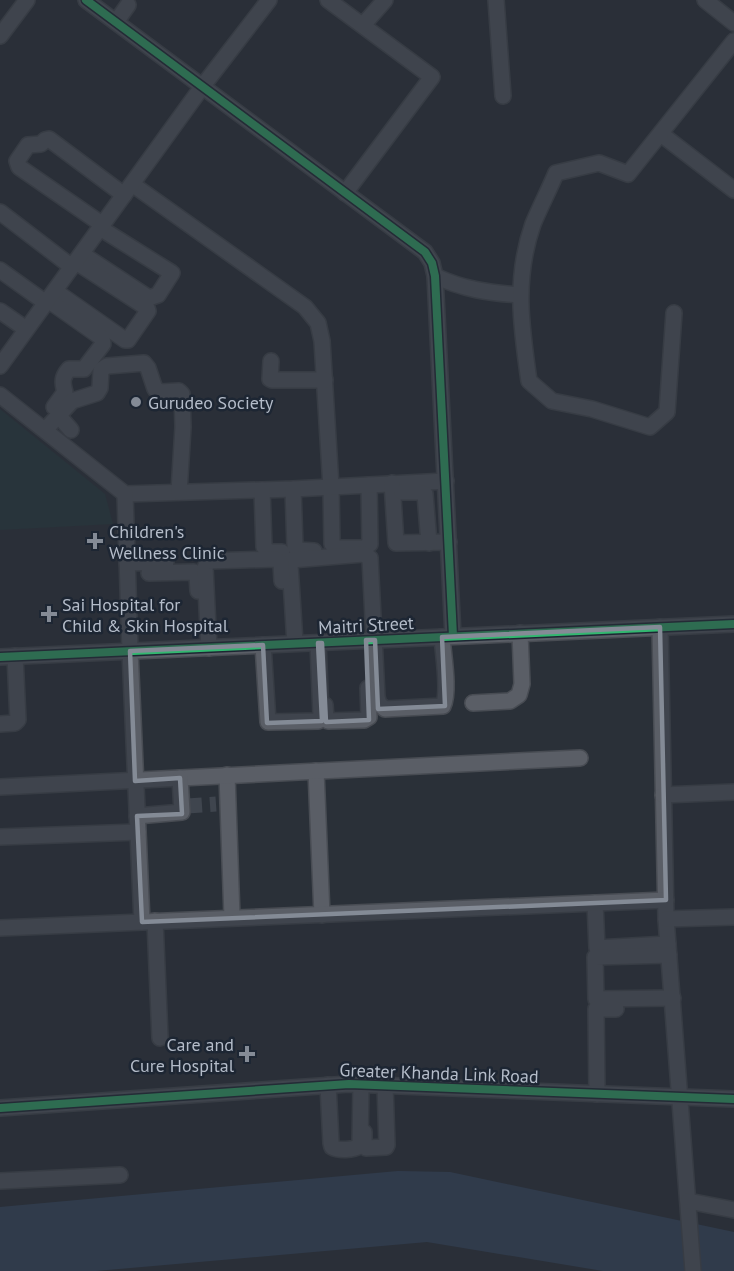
<svg xmlns="http://www.w3.org/2000/svg" width="734" height="1271" font-family="'PT Sans',sans-serif">
	<style>
		.green { fill: #273a3e }
		.water { fill: #384963 }
		.lines { fill: none; stroke-linecap: round; stroke-linejoin: round }
		.minor-tunnel { stroke: #3f454e; stroke-width: 15; stroke-dasharray: 15 8; stroke-linecap: butt }
		.minor-casing { stroke: #484c53; stroke-width: 18 }
		.minor { stroke: #5a5e66; stroke-width: 15 }
		.cycleway-casing { stroke: #1d2633; stroke-width: 11 }
		.cycleway { stroke: #33b770; stroke-width: 8 }
		.marked { fill: none; stroke: #848b96; stroke-width: 4.5; stroke-linejoin: round }
		.poi-dot { fill: #848b96; stroke: #1d2633; stroke-width: 2 }
		.labels { text-anchor: middle; dominant-baseline: central; stroke-width: 5; stroke-linejoin: round; paint-order: stroke }
		.poi-label { font-size: 18px; fill: #b4bcc9; stroke: #1d2633; text-anchor: start }
		.street-label { font-size: 18px; fill: #b4bcc9; stroke: #1d2633 }
	</style>
	<rect width="100%" height="100%" fill="#2a3038"/>
	<path class="green" d="M 0,409 L 105,494 L 113,524 L 0,530 Z"/>
	<path class="water" d="M 398,1171 L 450,1172 L 734,1232 L 734,1271 L 603,1271 L 427,1242 L 96,1271 L 0,1271 L 0,1207 Z"/>
	<g class="lines">
		<path class="minor-tunnel" d="M 187,806 L 216,804"/>
		<g class="minor-casing">
			<g id="minor">
				<path d="M 86,0 L 425,252 L 432,263 L 435,276 L 453,636"/>
				<path d="M 328,0 L 432,77 L 345,193"/>
				<path d="M 496,0 L 503,96"/>
				<path d="M 705,0 L 734,23"/>
				<path d="M 116,22 L 128,5"/>
				<path d="M 363,25 L 385,0"/>
				<path d="M 0,36 L 27,0"/>
				<path d="M 661,134 L 734,190"/>
				<path d="M 132,184 L 305,307 L 318,323 L 322,341 L 331,487 L 332,544 L 336,548 L 364,548 L 370,544 L 369,485"/>
				<path d="M 0,212 L 72,267"/>
				<path d="M 103,225 L 19,167 L 17,161 L 28,145 L 41,144 L 45,140 L 49,139 L 124,195"/>
				<path d="M 82,254 L 149,298 L 158,295 L 172,273 L 100,228"/>
				<path d="M 0,270 L 46,303"/>
				<path d="M 435,276 C 462,289 489,293 520,295"/>
				<path d="M 55,291 L 125,340 L 128,340 L 148,311 L 147,308 L 76,262"/>
				<path d="M 48,300 L 102,338 L 103,344 L 84,369 L 69,369 C 62,377 62,382 65,392 L 54,407"/>
				<path d="M 0,311 L 26,329"/>
				<path d="M 674,313 L 667,412 L 650,427 L 592,409 L 552,401 L 529,381 C 521,326 514,278 533,224 C 540,207 549,190 556,173 L 599,163 L 628,174 L 734,41"/>
				<path d="M 271,361 L 270,379 L 272,380 L 325,380"/>
				<path d="M 0,366 L 202,87 L 269,0"/>
				<path d="M 0,395 L 125,494 L 293,489 L 446,481"/>
				<path d="M 58,415 L 71,430"/>
				<path d="M 45,430 L 72,401 L 97,393 L 100,388 L 101,370 L 107,366 L 144,363 L 148,368 L 155,389 L 161,392 L 179,391 L 182,394 L 183,427 L 179,492"/>
				<path d="M 392,483 L 396,543 L 449,542"/>
				<path d="M 293,489 L 295,547 L 298,550 L 314,551"/>
				<path d="M 262,490 L 264,547 L 269,552 L 282,552"/>
				<path d="M 402,492 L 419,492 L 425,494 L 429,543"/>
				<path d="M 125,494 L 130,651 L 142,922"/>
				<path d="M 127,563 L 166,562"/>
				<path d="M 149,573 L 194,572 L 197,575 L 198,591"/>
				<path d="M 660,627 L 666,919 L 693,1271"/>
				<path d="M 295,643 L 290,565 L 291,560 L 363,554 L 370,558 L 377,697 L 379,704 L 385,709 L 443,706 C 450,692 443,653 442,637"/>
				<path d="M 263,645 L 268,722 L 318,721 L 320,720 L 321,715 L 318,643"/>
				<path d="M 209,648 L 205,568 L 208,561 L 276,559 L 281,563 L 282,581"/>
				<path d="M 0,657 L 734,624"/>
				<path d="M 473,703 L 510,701 L 519,695 L 522,684 L 520,633"/>
				<path d="M 325,705 L 326,719 L 328,721 L 364,720 L 369,717 L 368,688"/>
				<path d="M 0,724 L 15,723 L 18,720 L 15,656"/>
				<path d="M 316,771 L 322,915"/>
				<path d="M 227,775 L 232,917"/>
				<path d="M 0,787 L 580,758"/>
				<path d="M 663,795 L 734,792"/>
				<path d="M 137,816 L 182,812 L 180,778"/>
				<path d="M 0,837 L 138,832"/>
				<path d="M 595,903 L 597,948 L 668,944"/>
				<path d="M 666,919 L 734,917"/>
				<path d="M 155,921 L 160,1038"/>
				<path d="M 0,928 L 666,900"/>
				<path d="M 669,955 L 595,957 L 596,999 L 673,998"/>
				<path d="M 328,1085 L 331,1143 L 332,1147 C 339,1151 353,1150 360,1146 L 361,1084"/>
				<path d="M 597,1094 L 596,1009 L 616,1009"/>
				<path d="M 0,1108 L 349,1084 L 734,1099"/>
				<path d="M 364,1132 L 364,1146 L 366,1148 L 386,1147 L 387,1145 L 385,1085"/>
				<path d="M 0,1181 L 120,1175"/>
				<path d="M 688,1201 L 734,1210"/>
			</g>
		</g>
		<use href="#minor" class="minor"/>
		<g class="cycleway-casing">
			<g id="cycleway">
				<path d="M 86,0 L 425,252 L 432,263 L 435,276 L 453,636"/>
				<path d="M 0,657 L 734,624"/>
				<path d="M 0,1108 L 349,1084 L 734,1099"/>
			</g>
		</g>
		<use href="#cycleway" class="cycleway"/>
	</g>
	<path d="M0 0H734V1271H0ZM 660,627 L 666,900 L 142,922 L 137,816 L 182,814 L 180,778 L 135,781 L 130,651 L 263,645 L 267,723 L 322,721 L 318,643 L 322,643 L 326,722 L 369,720 L 366,640 L 375,640 L 378,709 L 445,706 L 442,637 Z" fill="#2a3038" fill-opacity=".55" fill-rule="evenodd"/>
	<path class="marked" d="M 660,627 L 666,900 L 142,922 L 137,816 L 182,814 L 180,778 L 135,781 L 130,651 L 263,645 L 267,723 L 322,721 L 318,643 L 322,643 L 326,722 L 369,720 L 366,640 L 375,640 L 378,709 L 445,706 L 442,637 Z"/>
	<g class="poi-dot">
		<circle cx="136" cy="402" r="6"/>
		<path d="M92 532h6v6h6v6h-6v6h-6v-6h-6v-6h6z"/>
		<path d="M46 605h6v6h6v6h-6v6h-6v-6h-6v-6h6z"/>
		<path d="M244 1045h6v6h6v6h-6v6h-6v-6h-6v-6h6z"/>
	</g>
	<g class="labels">
		<g class="poi-label">
			<text x="148" y="402">Gurudeo Society</text>
			<text x="109" y="531">Children's<tspan x="109" dy="21">Wellness Clinic</tspan></text>
			<text x="62" y="604">Sai Hospital for<tspan x="62" dy="21">Child &amp; Skin Hospital</tspan></text>
			<text x="234" y="1044" text-anchor="end">Care and<tspan x="234" dy="21">Cure Hospital</tspan></text>
		</g>
		<g class="street-label">
			<text transform="translate(366 625) rotate(-3)">Maitri Street</text>
			<text transform="translate(439 1073) rotate(2)">Greater Khanda Link Road</text>
		</g>
	</g>
</svg>
